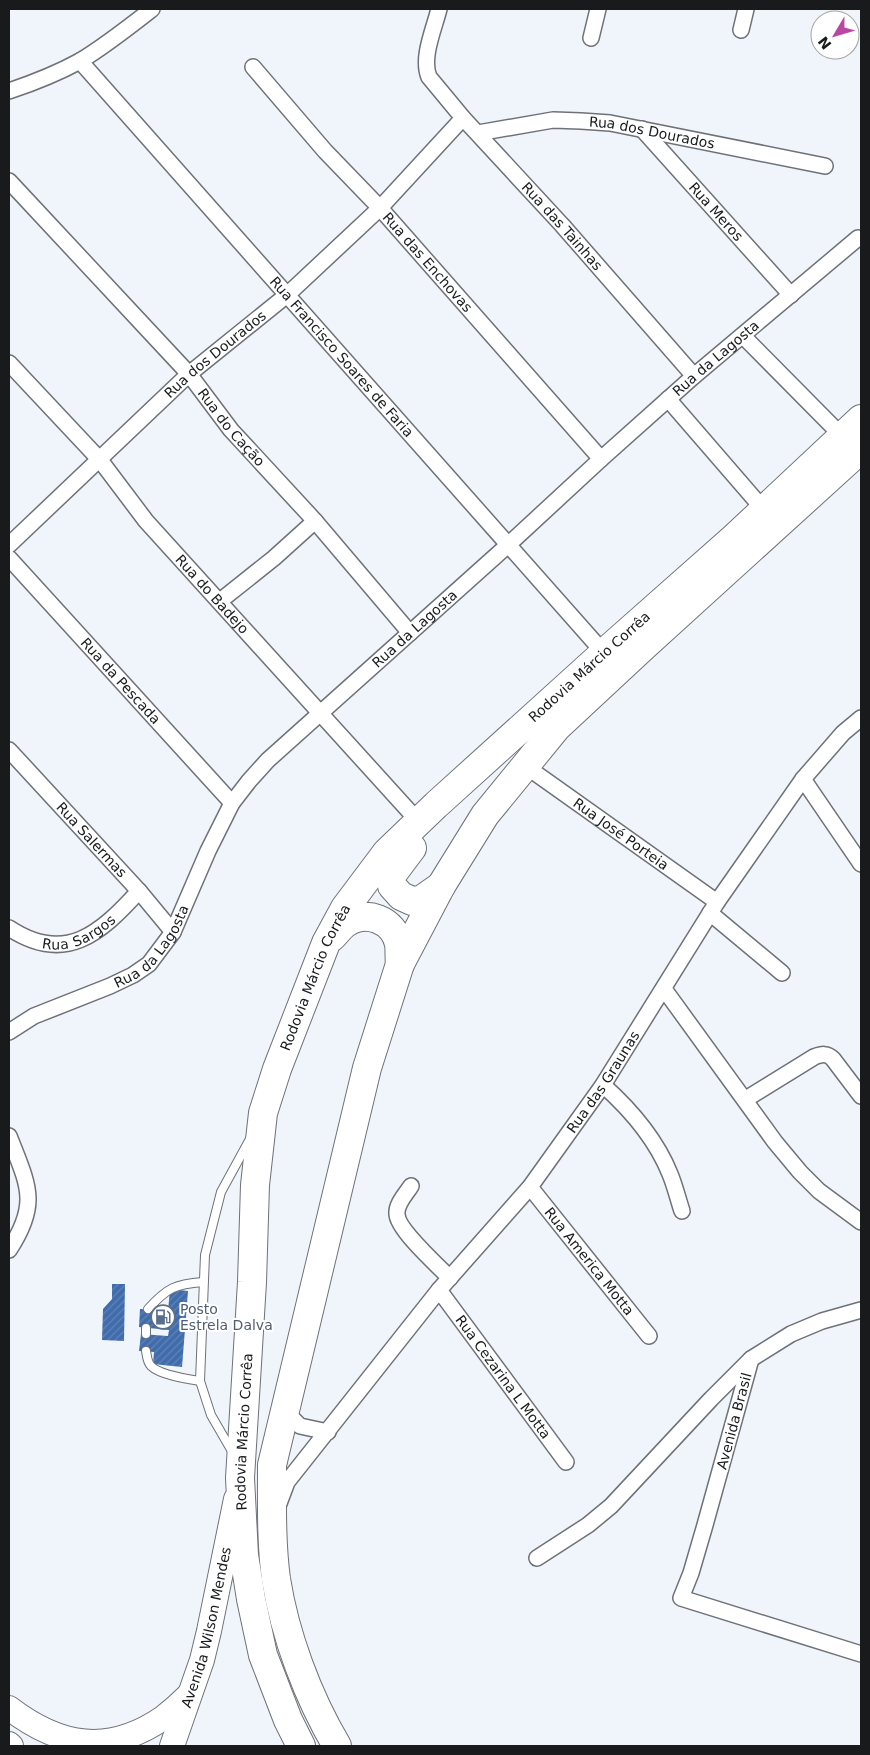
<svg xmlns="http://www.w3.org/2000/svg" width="870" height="1755" font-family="'DejaVu Sans',sans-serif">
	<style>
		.building { fill: url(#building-hatch) }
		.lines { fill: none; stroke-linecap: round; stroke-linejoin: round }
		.lane-casing { stroke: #6e7278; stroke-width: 10 }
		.street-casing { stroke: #6e7278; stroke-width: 18 }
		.primary-casing { stroke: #6e7278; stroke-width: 26 }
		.highway-casing { stroke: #6e7278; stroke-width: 30 }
		.lane { stroke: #fff; stroke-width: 8 }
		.street { stroke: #fff; stroke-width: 15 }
		.primary { stroke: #fff; stroke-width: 24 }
		.highway { stroke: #fff; stroke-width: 28 }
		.labels { text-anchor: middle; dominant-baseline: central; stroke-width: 4; stroke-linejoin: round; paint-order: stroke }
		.street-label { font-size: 14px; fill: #181a1c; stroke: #fff }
		.service-label { font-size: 14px; fill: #4e5e75; stroke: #fff; text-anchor: start }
	</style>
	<defs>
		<pattern id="building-hatch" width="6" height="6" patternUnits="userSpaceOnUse" patternTransform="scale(1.25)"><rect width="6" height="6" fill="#3f6cad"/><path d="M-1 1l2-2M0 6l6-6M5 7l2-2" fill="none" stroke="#6483b1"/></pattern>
	</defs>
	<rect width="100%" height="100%" fill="#f0f5fb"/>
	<g class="building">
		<path d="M 112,1284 L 125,1284 L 124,1341 L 102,1340 L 103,1309 L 112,1299 Z"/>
		<path d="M 170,1289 L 188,1291 L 182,1367 L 153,1364 L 154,1352 L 139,1351 L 141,1334 L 168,1336 L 169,1330 L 139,1327 L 140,1309 L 168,1311 Z"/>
	</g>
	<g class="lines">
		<g class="lane-casing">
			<g id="lane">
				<path d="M 148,1309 C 167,1288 175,1284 203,1282"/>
				<path d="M 146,1334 L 146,1328"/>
				<path d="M 146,1351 C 147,1356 147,1362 151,1366 C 160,1375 187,1379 200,1381"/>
				<path d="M 233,1453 L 211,1415 L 200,1381 L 205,1255 L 221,1192 L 250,1139"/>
			</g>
		</g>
		<g class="street-casing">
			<g id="street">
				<path id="s1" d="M 439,9 C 434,29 421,58 429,77 L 463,118 L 562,225 L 694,376"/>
				<path d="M 741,30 L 746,9"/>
				<path d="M 591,38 L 598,9"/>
				<path id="s2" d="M 80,61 L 604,653"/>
				<path id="s3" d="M 253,67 L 325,151 L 380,208 L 601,459"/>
				<path d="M 9,91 C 33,83 58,73 80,61 C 105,46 129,27 152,9"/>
				<path id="s4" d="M 642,129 L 791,295"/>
				<path id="s5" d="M 478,133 L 553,120 L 581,121 L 610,123 L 825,166"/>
				<path id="s6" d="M 9,181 L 189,374 L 231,430 L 315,521 L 410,633"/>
				<path d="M 743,336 L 842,436"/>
				<path id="s7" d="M 9,363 L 100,460 L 146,521 L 418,821"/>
				<path d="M 668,399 L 764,510"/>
				<path id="s8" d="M 9,545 L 189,374 L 287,295 L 380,208 L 463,118"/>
				<path id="s9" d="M 9,558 L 232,803"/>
				<path d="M 220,601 L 274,558 L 315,521"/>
				<path id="s10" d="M 9,750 L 139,891 L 173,932"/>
				<path id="s11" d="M 524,765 L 717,902"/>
				<path d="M 803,779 L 861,864"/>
				<path d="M 710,913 L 782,973"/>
				<path id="s12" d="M 9,928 C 65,965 100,934 139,891"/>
				<path d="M 664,989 L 775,1142 L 800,1172 L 819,1191 L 861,1222"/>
				<path id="s13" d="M 9,1032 L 34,1016 L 110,986 L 133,975 L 149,964 L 173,932 L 208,851 L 232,803 L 249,781 L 268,760 L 508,545 L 601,459 L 694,376 L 858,238"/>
				<path d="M 603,1085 C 631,1110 656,1139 670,1174 C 675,1186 678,1199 682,1211"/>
				<path d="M 746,1099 L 814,1057 C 822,1054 827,1053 833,1059 L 861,1096"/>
				<path d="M 9,1136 C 28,1185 40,1203 9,1250"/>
				<path d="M 411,1186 C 406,1194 396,1204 397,1214 C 397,1229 438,1266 450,1278"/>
				<path id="s14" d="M 530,1187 L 649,1336"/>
				<path id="s15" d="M 439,1290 L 566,1462"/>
				<path d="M 751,1359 L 705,1525 L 691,1573 L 681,1598 L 861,1654"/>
				<path d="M 284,1410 L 300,1426 L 328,1432"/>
				<path id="s16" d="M 278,1506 L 287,1482 L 439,1290 L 530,1187 L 603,1085 L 717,902 L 803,779 L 843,733 L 861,718"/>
				<path d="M 537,1558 L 588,1525 L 611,1506 L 711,1399 L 751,1359 L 791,1334 L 822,1321 L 861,1310"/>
			</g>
		</g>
		<g class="primary-casing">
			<g id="primary">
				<path d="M 9,1708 C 60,1747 109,1755 163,1718 C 172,1711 181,1703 189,1695"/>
				<path d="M 9,1744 L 11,1746"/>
				<path id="s17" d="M 172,1746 L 202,1660 L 209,1631 L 236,1499"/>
			</g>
		</g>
		<g class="highway-casing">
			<g id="highway">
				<path d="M 412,848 L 391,876 L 392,886 L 401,896 L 412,901 L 421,900 L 441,886"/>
				<path d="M 332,937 C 337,932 341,926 346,923 C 366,909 394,920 399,944 C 400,950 399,957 400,964"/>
				<path id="s18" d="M 301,1746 L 288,1720 L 263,1655 L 251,1599 L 244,1555 L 240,1478 L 252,1282 L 255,1185 L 263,1113 L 277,1069 L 326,943 L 345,908 L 387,852 L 436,805 L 604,653 L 734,538 L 861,419"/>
				<path d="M 337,1746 C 308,1697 285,1636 276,1579 C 271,1542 272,1502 272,1465 L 367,1068 L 400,964 L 441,886 L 485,815 L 557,727 L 643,647 L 861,449"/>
			</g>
		</g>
		<use href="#lane" class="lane"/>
		<use href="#street" class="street"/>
		<use href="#primary" class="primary"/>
		<use href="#highway" class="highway"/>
	</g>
	<defs>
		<g id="fuel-ring" transform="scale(1.25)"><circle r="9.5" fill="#fff" stroke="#5c6f8a" stroke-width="1.5"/><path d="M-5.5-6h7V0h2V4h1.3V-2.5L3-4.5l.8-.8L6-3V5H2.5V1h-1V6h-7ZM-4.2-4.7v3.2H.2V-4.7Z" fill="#5c6f8a"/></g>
	</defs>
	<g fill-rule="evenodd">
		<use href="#fuel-ring" x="163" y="1317"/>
	</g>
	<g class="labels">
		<g class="street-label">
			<text stroke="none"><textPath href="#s5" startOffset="176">Rua dos Dourados</textPath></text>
			<text stroke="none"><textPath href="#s4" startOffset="111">Rua Meros</textPath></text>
			<text stroke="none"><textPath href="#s1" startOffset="270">Rua das Tainhas</textPath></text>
			<text stroke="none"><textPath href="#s3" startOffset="262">Rua das Enchovas</textPath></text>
			<text stroke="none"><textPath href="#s8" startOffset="281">Rua dos Dourados</textPath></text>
			<text stroke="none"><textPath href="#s2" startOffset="395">Rua Francisco Soares de Faria</textPath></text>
			<text stroke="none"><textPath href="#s13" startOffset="996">Rua da Lagosta</textPath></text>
			<text stroke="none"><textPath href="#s6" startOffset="332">Rua do Cação</textPath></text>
			<text stroke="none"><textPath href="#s7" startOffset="308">Rua do Badejo</textPath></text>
			<text stroke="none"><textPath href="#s13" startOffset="591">Rua da Lagosta</textPath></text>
			<text stroke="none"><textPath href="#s18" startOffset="1209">Rodovia Márcio Corrêa</textPath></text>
			<text stroke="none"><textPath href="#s9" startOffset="166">Rua da Pescada</textPath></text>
			<text stroke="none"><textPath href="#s11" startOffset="119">Rua José Porteia</textPath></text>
			<text stroke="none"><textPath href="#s10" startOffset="122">Rua Salermas</textPath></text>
			<text stroke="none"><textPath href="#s12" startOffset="76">Rua Sargos</textPath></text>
			<text stroke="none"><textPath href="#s13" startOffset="171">Rua da Lagosta</textPath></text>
			<text stroke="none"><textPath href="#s18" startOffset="789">Rodovia Márcio Corrêa</textPath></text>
			<text stroke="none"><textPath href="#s16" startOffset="536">Rua das Graunas</textPath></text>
			<text stroke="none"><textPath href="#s14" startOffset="95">Rua America Motta</textPath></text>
			<text stroke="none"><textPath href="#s15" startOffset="108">Rua Cezarina L Motta</textPath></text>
			<text transform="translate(734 1421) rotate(-75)">Avenida Brasil</text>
			<text stroke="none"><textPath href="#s18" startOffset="324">Rodovia Márcio Corrêa</textPath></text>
			<text stroke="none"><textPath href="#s17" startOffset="124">Avenida Wilson Mendes</textPath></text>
		</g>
		<g class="service-label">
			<text x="180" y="1309">Posto<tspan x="180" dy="16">Estrela Dalva</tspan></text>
		</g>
	</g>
	<rect width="870" height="1755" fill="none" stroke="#181a1c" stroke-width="20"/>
	<g transform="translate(835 35) rotate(232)"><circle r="24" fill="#ffffff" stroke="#a3a3a4"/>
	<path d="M0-4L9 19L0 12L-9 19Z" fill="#b948a3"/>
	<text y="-8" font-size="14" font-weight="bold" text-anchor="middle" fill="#181a1c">N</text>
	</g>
</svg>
